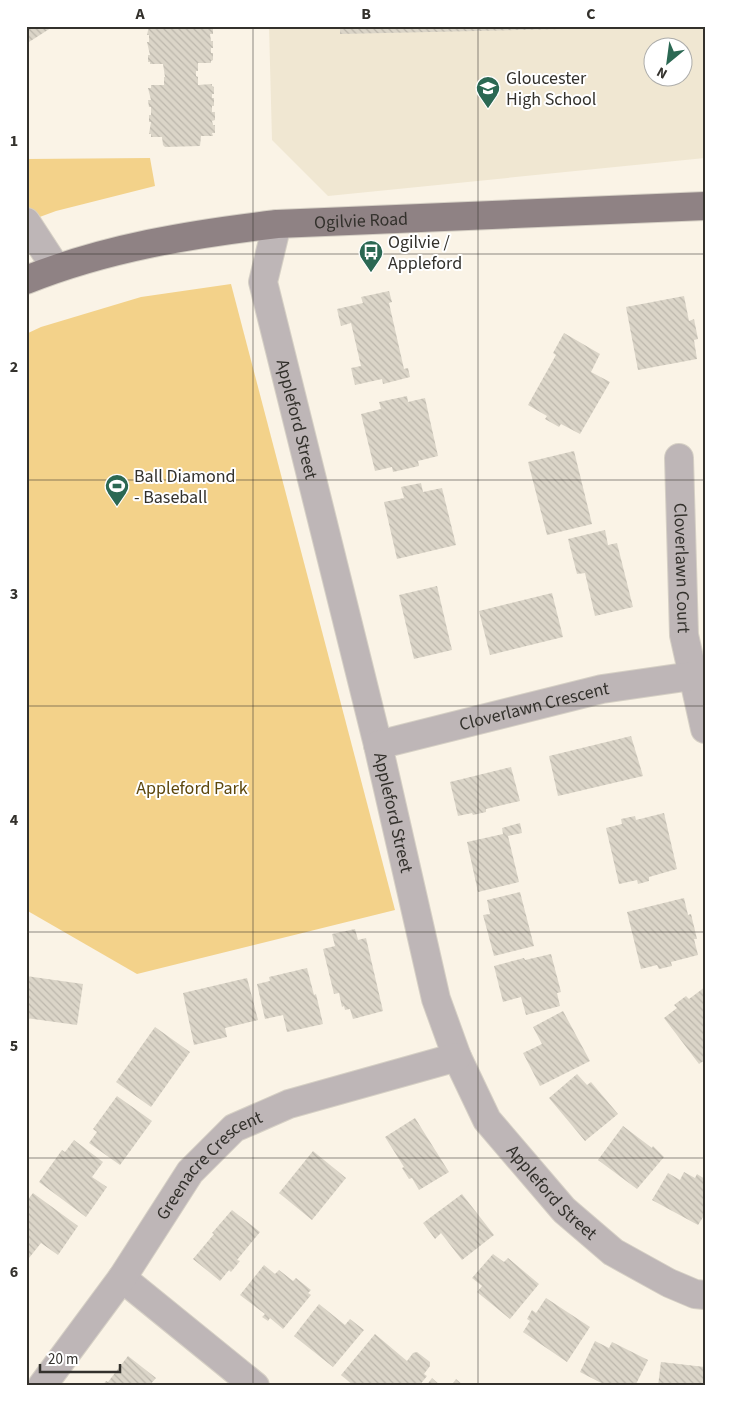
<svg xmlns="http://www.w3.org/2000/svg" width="731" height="1412" font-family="'Source Sans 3',sans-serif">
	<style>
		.built { fill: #f0e7d2; fill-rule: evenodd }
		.green { fill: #f3d28a }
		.building { fill: url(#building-back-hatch) }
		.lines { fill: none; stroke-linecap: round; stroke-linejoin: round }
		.minor-casing { stroke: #d6d0c5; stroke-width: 30 }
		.major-casing { stroke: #d6d0c5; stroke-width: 30 }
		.minor { stroke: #beb6b7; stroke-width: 28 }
		.major { stroke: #8f8284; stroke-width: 28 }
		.grid { fill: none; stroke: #33312c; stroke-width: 1; stroke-opacity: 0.55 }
		.labels { text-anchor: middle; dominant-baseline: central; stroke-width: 4; stroke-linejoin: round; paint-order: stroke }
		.poi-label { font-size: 18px; fill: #33312c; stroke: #fff; text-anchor: start }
		.street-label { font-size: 18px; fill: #33312c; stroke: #fff }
		.park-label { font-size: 18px; fill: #5d470c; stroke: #fff }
		.neatline { fill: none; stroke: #33312c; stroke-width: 2 }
		.grid-label { font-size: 16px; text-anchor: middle; font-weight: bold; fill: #33312c }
	</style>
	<defs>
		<pattern id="building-back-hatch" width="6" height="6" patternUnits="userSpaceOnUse" patternTransform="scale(1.25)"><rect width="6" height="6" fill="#dbd5c8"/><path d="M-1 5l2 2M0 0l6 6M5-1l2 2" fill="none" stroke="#bcb7ac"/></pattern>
	</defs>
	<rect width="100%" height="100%" fill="#faf3e6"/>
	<path class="built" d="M 269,26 L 705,26 L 705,158 L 328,196 L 272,140 ZM 654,48 L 684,48 L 684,78 L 654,78 Z"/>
	<g class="green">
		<path d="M 150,158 L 155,186 L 56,211 L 26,222 L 26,159 Z"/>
		<path d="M 231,284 L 395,910 L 137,974 L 26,910 L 26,334 L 41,327 L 141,297 Z"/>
	</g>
	<g class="building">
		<path d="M 26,26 L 54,26 L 29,42 L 28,40 L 26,41 Z"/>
		<path d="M 149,26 L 213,27 L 213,34 L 210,34 L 211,41 L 213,41 L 213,48 L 211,48 L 211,53 L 213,53 L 213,60 L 211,61 L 211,63 L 198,63 L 198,71 L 196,71 L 196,76 L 198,77 L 198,85 L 212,84 L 212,86 L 214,87 L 214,94 L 212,94 L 212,98 L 214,98 L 214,106 L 212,106 L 212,112 L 215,112 L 215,120 L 212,121 L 213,125 L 215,125 L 215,133 L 212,133 L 213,136 L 201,136 L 200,146 L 165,147 L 163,145 L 162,137 L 151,137 L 151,134 L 149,134 L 151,122 L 149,122 L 149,115 L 151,115 L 151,107 L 149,107 L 148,100 L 151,100 L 148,88 L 151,88 L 151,85 L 164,85 L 164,77 L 165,77 L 163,64 L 150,64 L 150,62 L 148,62 L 148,55 L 150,55 L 147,42 L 149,42 L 149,35 L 147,35 Z"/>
		<path d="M 340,26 L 607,26 L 607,28 L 340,34 Z"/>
		<path d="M 389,291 L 392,302 L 389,303 L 404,369 L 408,368 L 410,377 L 383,384 L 382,379 L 355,385 L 351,368 L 361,366 L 351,323 L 341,326 L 337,309 L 363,303 L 361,297 Z"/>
		<path d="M 684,296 L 689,321 L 694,319 L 698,339 L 694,340 L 697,359 L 638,370 L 626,307 Z"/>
		<path d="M 564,333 L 600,354 L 591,372 L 610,382 L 580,434 L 561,424 L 559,427 L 545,419 L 547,416 L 528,405 L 556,355 L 553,353 Z"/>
		<path d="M 407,396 L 408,402 L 425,398 L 438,456 L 418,461 L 419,466 L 393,472 L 392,467 L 375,471 L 361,414 L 381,409 L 379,402 Z"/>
		<path d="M 574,451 L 592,524 L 547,535 L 528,462 Z"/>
		<path d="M 421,483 L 423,492 L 442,488 L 456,545 L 397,559 L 384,502 L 404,498 L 401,487 Z"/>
		<path d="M 605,530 L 608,545 L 617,543 L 633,607 L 595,616 L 585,573 L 577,574 L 568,539 Z"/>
		<path d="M 437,586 L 452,650 L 414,659 L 399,595 Z"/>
		<path d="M 552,593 L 563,637 L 490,655 L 479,611 Z"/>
		<path d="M 631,736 L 643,776 L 558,796 L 549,756 Z"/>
		<path d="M 511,767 L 520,801 L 486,809 L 486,812 L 473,815 L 472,813 L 458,816 L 450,782 Z"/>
		<path d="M 664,813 L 677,869 L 649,877 L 649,881 L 638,884 L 637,880 L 619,884 L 606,828 L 622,824 L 621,819 L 635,816 L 636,820 Z"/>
		<path d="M 520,823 L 522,833 L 508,836 L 519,882 L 478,892 L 467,842 L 503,834 L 502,828 Z"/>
		<path d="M 520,892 L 534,946 L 494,956 L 483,915 L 490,914 L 487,900 Z"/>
		<path d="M 684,898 L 688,915 L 691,914 L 697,939 L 694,939 L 698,955 L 671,962 L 672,966 L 659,969 L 657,965 L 641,969 L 627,912 Z"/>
		<path d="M 355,929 L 358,940 L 366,938 L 383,1011 L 353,1019 L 350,1009 L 345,1010 L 344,1006 L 342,1007 L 339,993 L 334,994 L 323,949 L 335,946 L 332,934 Z"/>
		<path d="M 551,954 L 561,992 L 557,993 L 560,1006 L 526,1015 L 521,997 L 503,1002 L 494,966 L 524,958 L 525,960 Z"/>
		<path d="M 307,968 L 314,995 L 316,994 L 323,1024 L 287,1032 L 283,1015 L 265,1019 L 257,984 L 270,981 L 269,977 Z"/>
		<path d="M 26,976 L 83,984 L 77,1025 L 26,1018 Z"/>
		<path d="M 247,978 L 258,1020 L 225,1028 L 227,1037 L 194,1045 L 183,993 Z"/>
		<path d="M 705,987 L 705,1060 L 699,1064 L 664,1018 L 677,1008 L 674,1005 L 686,996 L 689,999 Z"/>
		<path d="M 563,1011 L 590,1061 L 540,1086 L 523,1053 L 542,1044 L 533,1027 Z"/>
		<path d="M 155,1027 L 190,1052 L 151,1107 L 116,1082 Z"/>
		<path d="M 577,1074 L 587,1085 L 591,1082 L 618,1114 L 585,1141 L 549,1098 Z"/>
		<path d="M 117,1096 L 152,1121 L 120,1165 L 89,1143 L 97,1132 L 93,1129 Z"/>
		<path d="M 415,1118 L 449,1172 L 419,1190 L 412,1178 L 409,1179 L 402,1168 L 404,1167 L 385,1137 Z"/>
		<path d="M 623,1126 L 652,1148 L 653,1146 L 664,1157 L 637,1189 L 598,1160 Z"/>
		<path d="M 74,1140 L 103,1162 L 92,1177 L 107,1187 L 86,1217 L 39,1182 L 62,1150 L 65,1152 Z"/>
		<path d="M 313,1151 L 346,1178 L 312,1220 L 279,1193 Z"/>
		<path d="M 684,1172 L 695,1178 L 697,1174 L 705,1179 L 705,1214 L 698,1225 L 652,1200 L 668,1173 L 680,1180 Z"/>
		<path d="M 33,1193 L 78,1226 L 58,1255 L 41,1243 L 29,1258 L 26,1256 L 26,1202 Z"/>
		<path d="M 462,1194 L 494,1235 L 462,1260 L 441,1233 L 435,1239 L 423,1223 Z"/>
		<path d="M 232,1210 L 260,1232 L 237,1260 L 240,1261 L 231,1272 L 229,1270 L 220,1281 L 193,1259 L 214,1234 L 212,1233 Z"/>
		<path d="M 493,1254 L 504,1262 L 508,1258 L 539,1284 L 510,1319 L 477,1292 L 482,1286 L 472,1278 Z"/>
		<path d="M 264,1265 L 275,1274 L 279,1270 L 293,1281 L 296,1278 L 311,1290 L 308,1293 L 311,1295 L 283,1329 L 270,1318 L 268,1321 L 262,1317 L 265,1314 L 240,1295 Z"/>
		<path d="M 546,1298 L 590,1327 L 567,1362 L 523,1332 L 530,1321 L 527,1319 L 532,1310 L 536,1313 Z"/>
		<path d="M 319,1304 L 345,1325 L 350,1319 L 364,1330 L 333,1367 L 294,1336 Z"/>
		<path d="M 375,1334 L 407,1361 L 413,1353 L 417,1352 L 430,1362 L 430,1366 L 424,1374 L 427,1376 L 419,1386 L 354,1386 L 341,1375 Z"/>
		<path d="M 595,1341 L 609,1348 L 612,1342 L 648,1360 L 635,1386 L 607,1386 L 580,1372 Z"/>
		<path d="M 128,1356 L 156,1378 L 149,1386 L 102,1386 L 106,1381 L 108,1382 Z"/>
		<path d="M 661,1362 L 705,1367 L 705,1386 L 658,1386 Z"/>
		<path d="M 432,1378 L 441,1386 L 426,1386 Z"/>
		<path d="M 456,1379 L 464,1386 L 451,1386 Z"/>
	</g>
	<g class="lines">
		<g class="minor-casing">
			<g id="minor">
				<path d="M 26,222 L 56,268"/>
				<path id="s1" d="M 277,224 L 263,282 L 378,745 L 436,999 L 457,1057 L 487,1120 L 564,1210 L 613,1252 L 669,1283 L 695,1294 L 705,1295"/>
				<path id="s2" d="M 679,458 L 684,635 L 705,729"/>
				<path id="s3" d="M 378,745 L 602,689 L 692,676 L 705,676"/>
				<path d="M 122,1278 L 255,1386"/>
				<path id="s4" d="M 42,1386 L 122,1278 L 190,1172 L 234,1128 L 289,1104 L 457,1057"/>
			</g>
		</g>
		<g class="major-casing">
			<g id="major">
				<path id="s5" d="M 26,280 C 106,248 191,234 277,224 L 705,206"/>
			</g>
		</g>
		<use href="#minor" class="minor"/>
		<use href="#major" class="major"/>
	</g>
	<path class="grid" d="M 253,26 L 253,1386M 478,26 L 478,1386M 26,254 L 705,254M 26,480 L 705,480M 26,706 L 705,706M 26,932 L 705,932M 26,1158 L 705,1158"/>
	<defs>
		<g id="school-pin" transform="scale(1.25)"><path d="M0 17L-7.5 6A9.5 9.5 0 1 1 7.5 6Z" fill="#2b6853" stroke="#fff"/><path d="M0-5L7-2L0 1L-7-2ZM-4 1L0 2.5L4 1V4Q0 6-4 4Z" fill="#fff"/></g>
		<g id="bus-pin" transform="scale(1.25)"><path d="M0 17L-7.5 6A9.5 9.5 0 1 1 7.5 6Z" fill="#2b6853" stroke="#fff"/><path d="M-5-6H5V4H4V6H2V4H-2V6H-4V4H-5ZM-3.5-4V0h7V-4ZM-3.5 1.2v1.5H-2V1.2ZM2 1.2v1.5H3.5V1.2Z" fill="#fff"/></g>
		<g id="stadium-pin" transform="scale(1.25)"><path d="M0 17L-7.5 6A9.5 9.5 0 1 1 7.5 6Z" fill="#2b6853" stroke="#fff"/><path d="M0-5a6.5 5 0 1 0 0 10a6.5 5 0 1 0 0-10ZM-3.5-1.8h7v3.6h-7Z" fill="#fff"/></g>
	</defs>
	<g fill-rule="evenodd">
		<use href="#school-pin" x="488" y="88"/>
		<use href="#bus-pin" x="371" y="252"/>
		<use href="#stadium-pin" x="117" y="486"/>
	</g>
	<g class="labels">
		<g class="poi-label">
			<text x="506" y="78">Gloucester<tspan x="506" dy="21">High School</tspan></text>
			<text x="388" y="242">Ogilvie /<tspan x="388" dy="21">Appleford</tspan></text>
			<text x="134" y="476">Ball Diamond<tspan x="134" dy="21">- Baseball</tspan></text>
		</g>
		<g class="street-label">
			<text stroke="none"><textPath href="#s5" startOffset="342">Ogilvie Road</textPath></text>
			<text stroke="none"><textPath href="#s1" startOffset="201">Appleford Street</textPath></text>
			<text stroke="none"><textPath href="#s2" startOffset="110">Cloverlawn Court</textPath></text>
			<text stroke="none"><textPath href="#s3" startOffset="161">Cloverlawn Crescent</textPath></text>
			<text stroke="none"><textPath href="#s1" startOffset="606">Appleford Street</textPath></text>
			<text stroke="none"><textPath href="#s4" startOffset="279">Greenacre Crescent</textPath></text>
			<text stroke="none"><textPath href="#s1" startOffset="1026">Appleford Street</textPath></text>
		</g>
		<g class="park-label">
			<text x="192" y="788">Appleford Park</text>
		</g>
	</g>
	<rect width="731" height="1412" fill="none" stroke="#ffffff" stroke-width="55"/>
	<g transform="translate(668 62) rotate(209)"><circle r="24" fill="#ffffff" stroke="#adadab"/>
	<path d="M0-4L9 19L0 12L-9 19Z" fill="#2b6853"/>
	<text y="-8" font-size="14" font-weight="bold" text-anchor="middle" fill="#33312c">N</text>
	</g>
	<path d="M40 1364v8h80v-8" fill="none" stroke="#33312c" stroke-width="2.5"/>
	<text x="48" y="1364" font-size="15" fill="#33312c" stroke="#ffffff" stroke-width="4" paint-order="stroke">20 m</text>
	<rect x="28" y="28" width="676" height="1356" class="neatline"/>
	<g class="grid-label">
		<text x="140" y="19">A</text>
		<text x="366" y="19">B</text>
		<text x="591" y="19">C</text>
		<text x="14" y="146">1</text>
		<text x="14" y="372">2</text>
		<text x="14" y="599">3</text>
		<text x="14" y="825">4</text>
		<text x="14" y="1051">5</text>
		<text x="14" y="1277">6</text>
	</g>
</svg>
